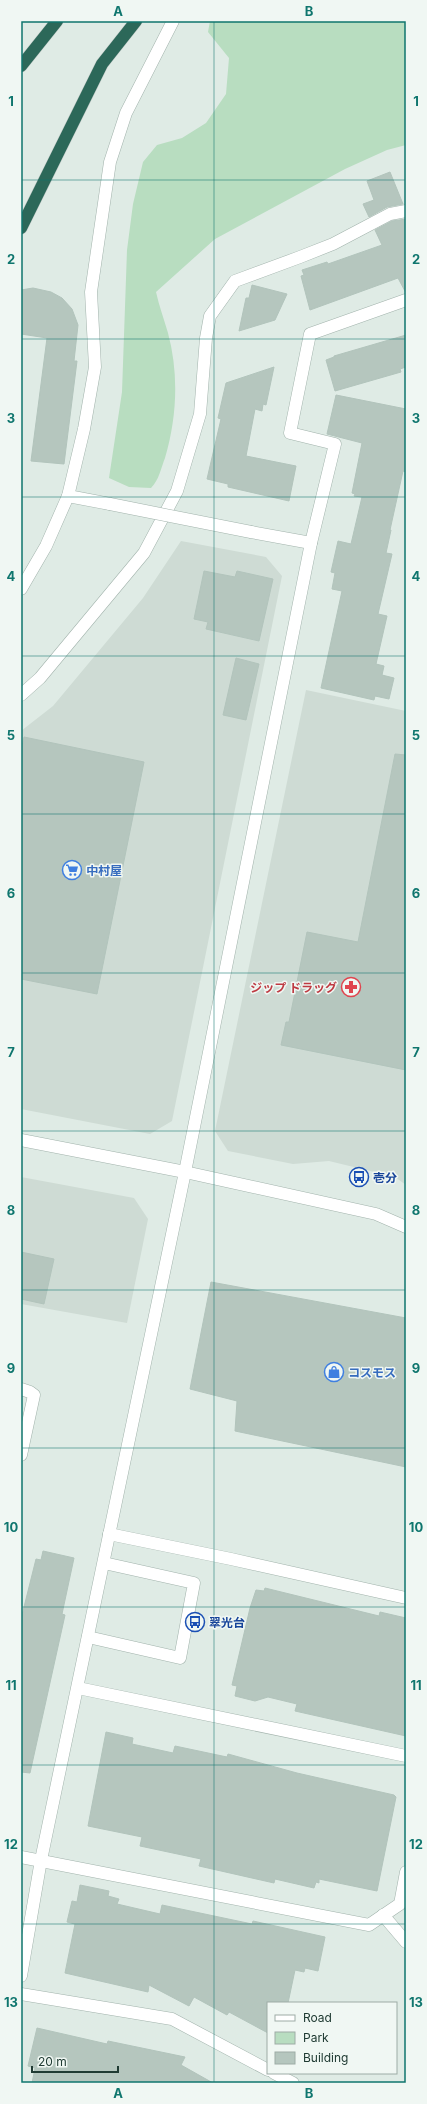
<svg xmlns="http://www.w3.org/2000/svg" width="427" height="2104" font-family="Inter,'Noto Sans JP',sans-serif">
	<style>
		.built { fill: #cedbd4 }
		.green { fill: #b8ddc0 }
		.building { fill: #b5c6be; stroke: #b2c4bc }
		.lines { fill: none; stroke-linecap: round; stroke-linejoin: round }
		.minor-casing { stroke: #a2b3ac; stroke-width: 13 }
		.highway-casing { stroke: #c1c8c6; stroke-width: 13 }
		.minor { stroke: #fff; stroke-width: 12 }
		.highway { stroke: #2c6859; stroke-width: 12 }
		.minor-bridge-casing { stroke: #a2b3ac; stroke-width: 13; stroke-linecap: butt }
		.minor-bridge { stroke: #fff; stroke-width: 12 }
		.grid { fill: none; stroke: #0f766e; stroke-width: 1; stroke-opacity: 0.55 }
		.labels { text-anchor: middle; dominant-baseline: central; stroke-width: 3; stroke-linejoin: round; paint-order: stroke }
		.shop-label { font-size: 12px; font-weight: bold; fill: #366cbe; stroke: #f0f7f3; text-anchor: start }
		.health-label { font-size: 12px; font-weight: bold; fill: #be3a42; stroke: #f0f7f3; text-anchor: end }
		.transit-label { font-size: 12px; font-weight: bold; fill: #164399; stroke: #f0f7f3; text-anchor: start }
		.neatline { fill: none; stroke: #0f766e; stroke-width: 1.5 }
		.grid-label { font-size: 13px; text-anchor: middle; font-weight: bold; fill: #0f766e }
	</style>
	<rect width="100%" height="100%" fill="#dfebe5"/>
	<g class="built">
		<path d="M 181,541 L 266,557 L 282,576 L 172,1121 L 150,1134 L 21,1109 L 21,731 L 53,706 L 143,598 Z"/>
		<path d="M 306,690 L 406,711 L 406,1185 L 395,1177 L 329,1161 L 293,1164 L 228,1151 L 215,1131 Z"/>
		<path d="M 21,1177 L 134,1198 L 148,1219 L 127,1323 L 21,1304 Z"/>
	</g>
	<path class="green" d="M 210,21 L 406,21 L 406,145 L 387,150 L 345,169 L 215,239 L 156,292 C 159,306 164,319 168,333 C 179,374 177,417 165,458 C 161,468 159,480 151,488 L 129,487 L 109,478 L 122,392 L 127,250 L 133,204 L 143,162 L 157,145 L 182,138 L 206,123 L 226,94 L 229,58 L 208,32 Z"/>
	<g class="building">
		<path d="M 390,172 L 403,204 L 387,207 L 369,217 L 363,204 L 374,200 L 367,181 Z"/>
		<path d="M 406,219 L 406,293 L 398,278 L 310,310 L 301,276 L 304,275 L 302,270 L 327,262 L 328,264 L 382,245 L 375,230 L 392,221 Z"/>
		<path d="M 252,285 L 287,294 L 275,320 L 239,331 L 246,298 L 249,298 Z"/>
		<path d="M 33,288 L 51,292 L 62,298 L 72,309 L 78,325 L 74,361 L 77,361 L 64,464 L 31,461 L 47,338 L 21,334 L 21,290 Z"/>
		<path d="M 406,335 L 406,367 L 400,369 L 401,372 L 335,391 L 326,360 L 334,357 L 334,356 Z"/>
		<path d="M 274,367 L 266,405 L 263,404 L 262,411 L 255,409 L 246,456 L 296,466 L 289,501 L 228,487 L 228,484 L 207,479 L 221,419 L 218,418 L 226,383 Z"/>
		<path d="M 336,395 L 406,409 L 406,472 L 403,471 L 390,530 L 391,530 L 386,553 L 392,554 L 378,614 L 387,616 L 376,664 L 384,666 L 382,675 L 394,678 L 389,699 L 375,696 L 374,700 L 321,688 L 342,591 L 332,589 L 335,573 L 331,572 L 338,541 L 351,544 L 362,497 L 354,496 L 355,494 L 352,493 L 362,443 L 327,434 Z"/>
		<path d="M 204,571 L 235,577 L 237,571 L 273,579 L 259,641 L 206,629 L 208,622 L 194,619 Z"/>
		<path d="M 236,658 L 259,664 L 246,720 L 223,715 Z"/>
		<path d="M 24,737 L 144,762 L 97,994 L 21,979 L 21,751 Z"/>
		<path d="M 395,754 L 406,755 L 406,1070 L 281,1045 L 286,1022 L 289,1022 L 307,932 L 358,942 Z"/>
		<path d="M 21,1252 L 54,1259 L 44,1304 L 21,1299 Z"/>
		<path d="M 211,1282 L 406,1318 L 406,1467 L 235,1431 L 237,1401 L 190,1389 Z"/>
		<path d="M 43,1551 L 74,1558 L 62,1614 L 65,1615 L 30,1773 L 21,1772 L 21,1619 L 36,1559 L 41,1560 Z"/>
		<path d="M 265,1588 L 379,1616 L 380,1612 L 406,1618 L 406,1736 L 295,1711 L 297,1704 L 268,1697 L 255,1701 L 235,1696 L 237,1686 L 232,1685 L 250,1608 L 256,1590 L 264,1591 Z"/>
		<path d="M 106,1732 L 133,1738 L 132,1744 L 173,1753 L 175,1746 L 227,1757 L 228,1754 L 297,1773 L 394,1795 L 396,1797 L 377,1891 L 319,1879 L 319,1883 L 316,1882 L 314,1888 L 275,1879 L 274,1883 L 199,1866 L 201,1859 L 140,1846 L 142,1837 L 88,1826 Z"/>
		<path d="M 80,1885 L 109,1891 L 108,1896 L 119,1899 L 117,1904 L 160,1914 L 162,1905 L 252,1924 L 253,1921 L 325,1937 L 318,1971 L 305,1968 L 304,1972 L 295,1970 L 288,2003 L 268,2003 L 268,2033 L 229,2012 L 227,2015 L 194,1997 L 189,2006 L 149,1985 L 148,1992 L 65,1973 L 75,1924 L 67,1922 L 72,1901 L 77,1902 Z"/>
		<path d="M 37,2028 L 107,2044 L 108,2041 L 185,2057 L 181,2065 L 213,2083 L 32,2083 L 35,2068 L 28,2066 Z"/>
	</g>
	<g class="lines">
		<g class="minor-casing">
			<g id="minor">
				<path d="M 68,496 L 110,504"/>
				<path d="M 251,532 L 311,543"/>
				<path d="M 21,589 L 46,546 L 68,496 L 84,429 L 95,367 L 91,292 L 110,162 L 126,113 L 173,21"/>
				<path d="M 21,695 L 40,678 L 144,553 L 177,491 L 200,414 L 206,338 L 210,316 L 235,281 L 300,257 L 333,244 L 390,214 L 406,211"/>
				<path d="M 21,1140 L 185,1172 L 376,1214 L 406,1227"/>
				<path d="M 21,1389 L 30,1392 L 34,1395 L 21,1455"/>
				<path d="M 109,1534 L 231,1559 L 406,1598"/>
				<path d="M 88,1637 L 180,1658 L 194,1583 L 104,1563"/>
				<path d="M 78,1688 L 406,1756"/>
				<path d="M 21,1857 L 369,1925 L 400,1904 L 406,1872"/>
				<path d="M 383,1915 L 406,1942"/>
				<path d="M 21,1976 L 41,1860 L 185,1172 L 311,543 L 335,444 L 290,433 L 310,334 L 406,300"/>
				<path d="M 21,1994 L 172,2019 L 268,2070"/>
				<path d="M 274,2073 L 293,2083"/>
			</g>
		</g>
		<g class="highway-casing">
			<g id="highway">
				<path d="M 21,66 L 57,21"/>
				<path d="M 21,228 L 102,64 L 136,21"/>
			</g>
		</g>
		<use href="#minor" class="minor"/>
		<use href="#highway" class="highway"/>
		<g class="minor-bridge-casing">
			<path id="minor-bridge" d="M 110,504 L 251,532"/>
		</g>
		<use href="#minor-bridge" class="minor-bridge"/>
	</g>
	<path class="grid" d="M 214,21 L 214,2083M 21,180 L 406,180M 21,339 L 406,339M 21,497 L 406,497M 21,656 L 406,656M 21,814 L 406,814M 21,973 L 406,973M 21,1131 L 406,1131M 21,1290 L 406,1290M 21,1448 L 406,1448M 21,1607 L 406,1607M 21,1765 L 406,1765M 21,1924 L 406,1924"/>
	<defs>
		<g id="supermarket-ring" transform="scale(1)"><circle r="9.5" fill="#f0f7f3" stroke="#3f7fe0" stroke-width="1.5"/><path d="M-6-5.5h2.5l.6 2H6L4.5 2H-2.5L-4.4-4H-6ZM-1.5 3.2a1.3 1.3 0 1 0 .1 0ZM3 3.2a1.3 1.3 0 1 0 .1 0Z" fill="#3f7fe0"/></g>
		<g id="pharmacy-ring" transform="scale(1)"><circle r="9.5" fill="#f0f7f3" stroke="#e0444e" stroke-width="1.5"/><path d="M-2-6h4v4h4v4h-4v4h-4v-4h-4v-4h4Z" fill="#e0444e"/></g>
		<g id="bus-ring" transform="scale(1)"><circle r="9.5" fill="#f0f7f3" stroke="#1a4fb4" stroke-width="1.5"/><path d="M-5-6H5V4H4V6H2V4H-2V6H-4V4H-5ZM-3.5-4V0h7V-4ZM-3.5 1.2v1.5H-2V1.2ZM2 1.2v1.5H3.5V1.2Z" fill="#1a4fb4"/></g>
		<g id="shop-ring" transform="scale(1)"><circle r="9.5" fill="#f0f7f3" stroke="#3f7fe0" stroke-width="1.5"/><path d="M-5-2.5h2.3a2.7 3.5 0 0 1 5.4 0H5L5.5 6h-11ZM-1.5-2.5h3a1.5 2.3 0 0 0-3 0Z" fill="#3f7fe0"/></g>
	</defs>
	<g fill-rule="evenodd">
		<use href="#supermarket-ring" x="72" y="870"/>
		<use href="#pharmacy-ring" x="351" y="987"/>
		<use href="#bus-ring" x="359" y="1177"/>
		<use href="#shop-ring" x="334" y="1372"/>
		<use href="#bus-ring" x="195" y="1622"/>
	</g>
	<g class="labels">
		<g class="shop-label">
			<text x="86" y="870">中村屋</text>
			<text x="348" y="1372">コスモス</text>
		</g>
		<g class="health-label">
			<text x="337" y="987">ジップ ドラッグ</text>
		</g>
		<g class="transit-label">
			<text x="373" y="1177">壱分</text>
			<text x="209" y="1622">翠光台</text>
		</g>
	</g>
	<rect width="427" height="2104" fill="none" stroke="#f0f7f3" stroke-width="44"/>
	<rect x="267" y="2002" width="130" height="72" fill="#f0f7f3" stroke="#9daca6"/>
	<rect x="275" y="2015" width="20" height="6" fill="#ffffff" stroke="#9daca6"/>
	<text x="303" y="2022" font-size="12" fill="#203b33">Road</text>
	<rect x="275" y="2032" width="20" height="12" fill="#b8ddc0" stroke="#9daca6"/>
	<text x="303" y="2042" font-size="12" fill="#203b33">Park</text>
	<rect x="275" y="2052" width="20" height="12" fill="#b5c6be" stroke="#9daca6"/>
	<text x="303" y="2062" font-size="12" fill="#203b33">Building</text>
	<path d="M32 2066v6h86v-6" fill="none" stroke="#203b33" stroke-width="2"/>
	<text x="38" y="2066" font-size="12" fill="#203b33" stroke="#f0f7f3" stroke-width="3" paint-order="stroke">20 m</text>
	<rect x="22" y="22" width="383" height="2060" class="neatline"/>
	<g class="grid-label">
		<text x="118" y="16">A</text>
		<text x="309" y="16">B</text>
		<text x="11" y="106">1</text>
		<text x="416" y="106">1</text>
		<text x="11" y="264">2</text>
		<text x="416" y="264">2</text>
		<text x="11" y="423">3</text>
		<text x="416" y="423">3</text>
		<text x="11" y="581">4</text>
		<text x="416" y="581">4</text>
		<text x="11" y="740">5</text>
		<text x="416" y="740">5</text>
		<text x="11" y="898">6</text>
		<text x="416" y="898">6</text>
		<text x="11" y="1057">7</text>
		<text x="416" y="1057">7</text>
		<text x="11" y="1215">8</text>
		<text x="416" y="1215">8</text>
		<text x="11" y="1373">9</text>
		<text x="416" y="1373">9</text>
		<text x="11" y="1532">10</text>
		<text x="416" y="1532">10</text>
		<text x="11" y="1690">11</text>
		<text x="416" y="1690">11</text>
		<text x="11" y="1849">12</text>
		<text x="416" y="1849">12</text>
		<text x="11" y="2007">13</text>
		<text x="416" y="2007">13</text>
		<text x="118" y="2098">A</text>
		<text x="309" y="2098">B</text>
	</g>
</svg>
